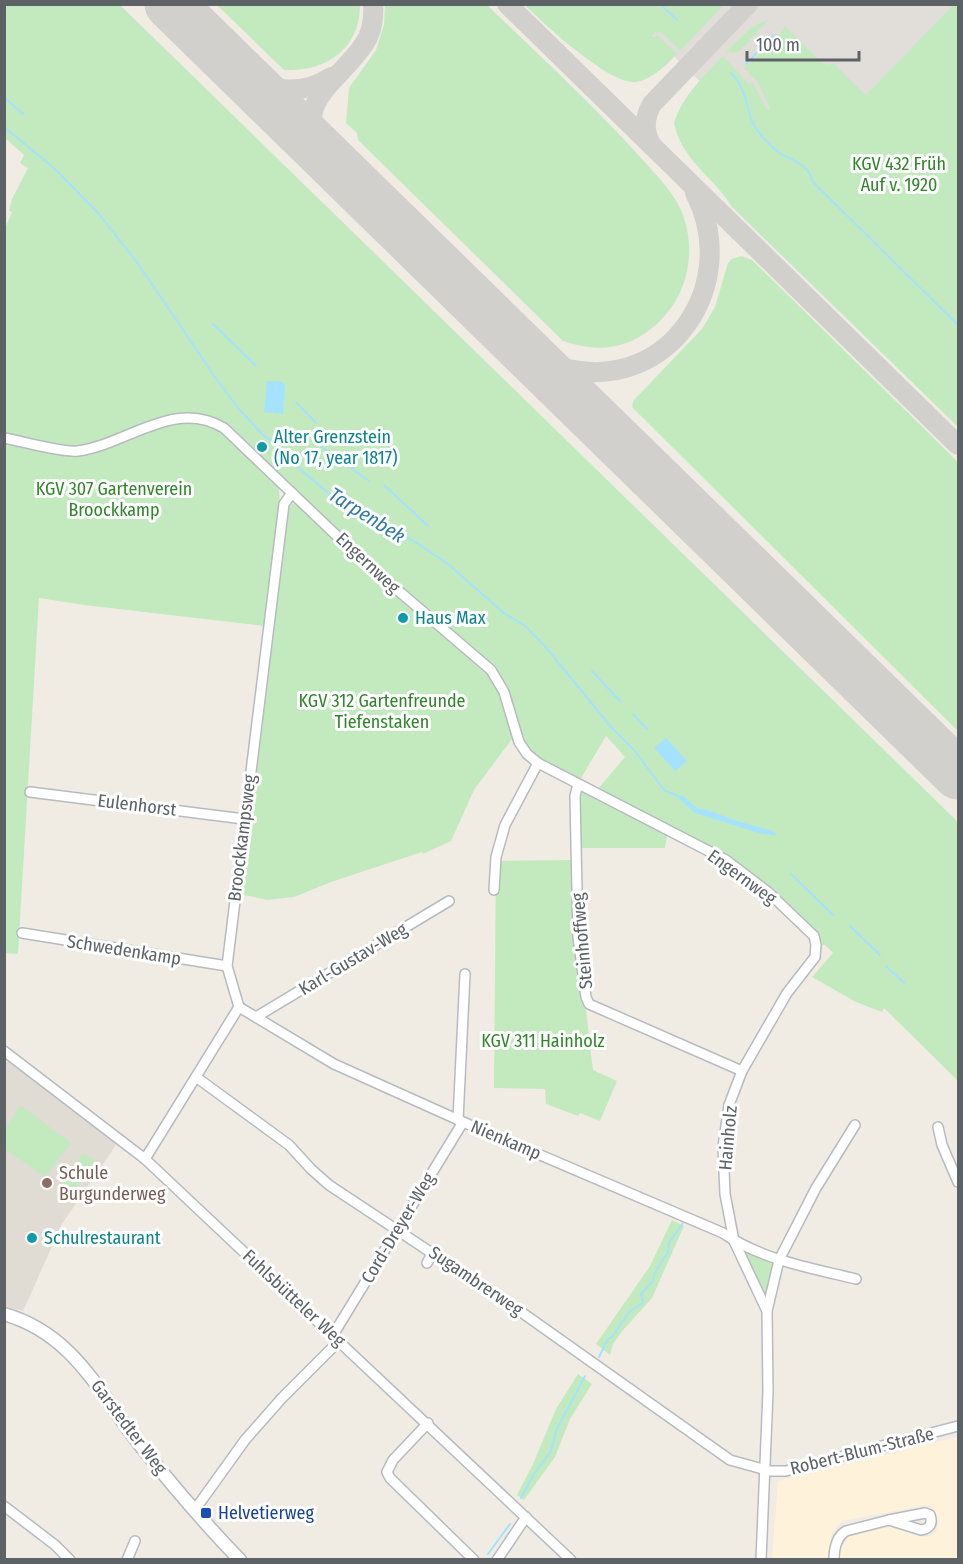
<svg xmlns="http://www.w3.org/2000/svg" width="963" height="1564" font-family="'Fira Sans Condensed',sans-serif">
	<style>
		.commercial { fill: #fff2da }
		.industrial { fill: #e1ded9 }
		.education { fill: #e0dbd3 }
		.green { fill: #c3eabe }
		.water { fill: #a5e2ff }
		.lines { fill: none; stroke-linecap: round; stroke-linejoin: round }
		.stream { stroke: #a5e2ff; stroke-width: 2 }
		.taxiway { stroke: #d2d0cd; stroke-width: 20 }
		.runway { stroke: #d2d0cd; stroke-width: 51 }
		.street-casing { stroke: #b7bbc0; stroke-width: 12 }
		.secondary-casing { stroke: #b6bac0; stroke-width: 15 }
		.street { stroke: #fff; stroke-width: 9 }
		.secondary { stroke: #fff; stroke-width: 12 }
		.culture-dot { fill: #0f9aa8; stroke: #fff; stroke-width: 2 }
		.education-dot { fill: #8d6e63; stroke: #fff; stroke-width: 2 }
		.transit-dot { fill: #1a4fb4; stroke: #fff; stroke-width: 2 }
		.labels { text-anchor: middle; dominant-baseline: central; stroke-width: 6; stroke-linejoin: round; paint-order: stroke }
		.park-label { font-size: 18px; fill: #31862b; stroke: #fff }
		.culture-label { font-size: 18px; fill: #0d838f; stroke: #fff; text-anchor: start }
		.street-label { font-size: 18px; fill: #5c6266; stroke: #fff }
		.education-label { font-size: 18px; fill: #785e54; stroke: #fff; text-anchor: start }
		.transit-label { font-size: 18px; fill: #164399; stroke: #fff; text-anchor: start }
		.water-label { font-size: 20px; font-style: italic; fill: #327aaa; stroke: #fff }
	</style>
	<rect width="100%" height="100%" fill="#f0ece4"/>
	<path class="commercial" d="M 958,1437 L 958,1559 L 839,1559 L 839,1551 L 849,1536 L 894,1526 L 921,1537 L 931,1536 L 936,1531 L 939,1522 L 933,1507 L 926,1505 L 842,1521 L 832,1533 L 829,1559 L 772,1560 L 778,1481 Z"/>
	<path class="industrial" d="M 682,5 L 958,5 L 915,82 L 794,147 L 721,102 L 652,35 Z"/>
	<path class="education" d="M 9,1061 L 118,1142 L 62,1224 L 23,1311 L 5,1306 L 4,1064 Z"/>
	<g class="green">
		<path d="M 5,5 L 120,5 L 958,822 L 958,1081 L 884,1008 L 882,1012 L 856,1002 L 812,977 L 833,953 L 825,945 L 820,945 L 769,889 L 597,790 L 625,757 L 606,736 L 580,780 C 553,767 537,763 520,737 L 512,739 L 474,790 L 451,841 L 423,854 L 422,852 L 331,882 L 294,897 L 267,900 L 240,894 L 287,505 L 291,503 L 304,506 L 381,573 L 226,426 C 215,419 205,414 191,413 L 190,419 L 222,431 L 279,488 L 280,504 L 264,626 L 84,605 L 39,598 L 18,954 L 5,953 L 4,231 L 12,212 L 9,211 L 12,199 L 28,168 L 20,163 L 24,155 L 5,138 Z"/>
		<path d="M 217,5 L 360,5 C 360,49 326,72 284,70 Z"/>
		<path d="M 385,5 L 487,5 C 539,55 593,105 642,159 C 657,176 677,195 684,218 C 696,254 687,295 659,322 C 630,350 599,353 563,341 L 358,140 L 357,133 L 346,123 L 349,88 L 376,50 L 384,25 Z"/>
		<path d="M 525,5 L 724,5 L 680,51 L 660,31 L 657,33 L 655,32 L 652,36 L 655,37 L 657,35 L 677,54 C 666,65 651,81 634,82 C 608,83 544,24 525,5 Z"/>
		<path d="M 953,5 L 958,5 L 958,427 L 732,207 C 715,178 681,160 674,123 C 683,95 703,77 723,56 L 748,83 L 753,83 L 767,110 L 770,108 L 757,81 L 744,68 L 778,38 L 785,26 L 821,62 L 828,65 L 833,63 L 866,95 Z"/>
		<path d="M 769,19 L 740,51 L 734,53 L 726,52 L 752,27 Z"/>
		<path d="M 741,256 L 752,260 L 958,462 L 958,731 L 632,407 L 633,401 L 702,329 L 715,307 L 728,263 L 732,259 Z"/>
		<path d="M 585,790 L 667,835 L 665,848 L 579,848 L 578,793 Z"/>
		<path d="M 572,860 L 573,932 L 579,988 L 586,1010 L 593,1070 L 617,1081 L 600,1121 L 580,1113 L 578,1116 L 546,1104 L 545,1089 L 494,1088 L 496,861 Z"/>
		<path d="M 20,1105 L 71,1143 L 45,1177 L 5,1149 L 5,1130 Z"/>
		<path d="M 83,1153 L 95,1161 L 75,1191 L 63,1183 Z"/>
		<path d="M 672,1220 L 684,1226 L 652,1298 L 623,1330 L 613,1344 L 610,1355 L 596,1344 L 650,1266 Z"/>
		<path d="M 745,1249 L 775,1262 L 767,1296 L 764,1295 L 744,1254 Z"/>
		<path d="M 578,1374 L 592,1384 L 570,1419 L 555,1457 L 524,1500 L 517,1495 L 533,1464 L 556,1409 Z"/>
	</g>
	<g class="water">
		<path d="M 267,381 L 282,382 L 285,385 L 283,414 L 264,412 Z"/>
		<path d="M 666,738 L 687,761 L 675,771 L 654,748 Z"/>
		<path d="M 682,795 L 698,809 L 707,810 L 737,821 L 773,831 L 777,835 L 762,834 L 695,813 L 679,799 Z"/>
	</g>
	<g class="lines">
		<g class="stream">
			<path d="M 660,4 L 677,20"/>
			<path d="M 746,64 L 774,35"/>
			<path d="M 731,73 C 751,93 744,117 761,135 C 766,141 772,147 778,152 C 790,160 810,164 812,181 L 958,325"/>
			<path d="M 4,97 L 23,114"/>
			<path d="M 4,127 L 54,168 L 99,214 L 139,265 L 217,380 L 240,410 L 264,436 L 273,441 L 284,456 L 333,497 L 417,543 L 448,564 L 505,614 L 524,625 L 544,645 L 611,727 L 633,749 L 664,790 L 682,798"/>
			<path d="M 213,324 L 256,366"/>
			<path d="M 296,402 L 316,423"/>
			<path d="M 319,445 L 369,481"/>
			<path d="M 384,485 L 428,526"/>
			<path d="M 592,671 L 620,701"/>
			<path d="M 633,714 L 647,729"/>
			<path d="M 791,874 L 833,915"/>
			<path d="M 850,926 L 880,955"/>
			<path d="M 886,966 L 904,983"/>
			<path d="M 599,1357 L 608,1339 L 612,1337 L 630,1311 L 643,1303 L 641,1294 L 652,1282 L 656,1271 L 668,1252 L 669,1243 L 683,1223"/>
			<path d="M 521,1498 L 534,1474 L 551,1451 L 556,1431 L 585,1376"/>
			<path d="M 488,1554 L 510,1524"/>
		</g>
		<g class="taxiway">
			<path d="M 507,4 L 958,445"/>
			<path d="M 243,76 C 272,92 302,96 331,77"/>
			<path d="M 652,146 C 643,132 644,118 652,104 L 748,4"/>
			<path d="M 326,157 C 286,103 340,82 364,44 C 372,33 374,18 373,4"/>
			<path d="M 522,348 C 536,357 551,365 568,369 C 670,392 742,283 695,193"/>
		</g>
		<path class="runway" d="M 170,4 L 958,774"/>
		<g class="street-casing">
			<g id="street">
				<path d="M 4,438 C 21,441 63,453 78,451 C 128,444 174,398 224,428 L 359,557 L 491,670 L 504,692 L 519,742 L 527,754 L 538,763 L 726,860 L 768,892 L 814,936 L 816,945 L 815,957 L 787,993 L 742,1071 L 729,1105 L 723,1147 L 725,1194 L 734,1241 L 767,1311 L 768,1392 L 761,1560"/>
				<path d="M 578,784 L 575,796 L 578,937 L 586,997 L 589,1004 L 742,1071"/>
				<path d="M 30,792 L 244,819"/>
				<path d="M 494,890 L 496,857 L 505,825 L 538,763"/>
				<path d="M 22,933 L 227,966"/>
				<path d="M 239,1007 L 334,1064 L 463,1122 L 723,1233 C 762,1260 811,1268 856,1279"/>
				<path d="M 256,1017 L 449,901"/>
				<path d="M 4,1051 L 145,1159 L 571,1560"/>
				<path d="M 196,1077 L 289,1145 L 311,1169 L 329,1185 L 524,1314 L 730,1460 L 770,1471 L 786,1471 L 958,1426"/>
				<path d="M 458,1120 L 465,974"/>
				<path d="M 938,1127 L 942,1145 L 958,1182"/>
				<path d="M 145,1159 L 239,1007 L 227,966 L 284,504 L 292,493"/>
				<path d="M 427,1263 L 433,1252"/>
				<path d="M 767,1311 L 779,1260 L 816,1188 L 855,1125"/>
				<path d="M 333,1335 L 463,1122"/>
				<path d="M 428,1423 L 393,1460 L 387,1472 L 390,1478 L 474,1560"/>
				<path d="M 4,1506 L 55,1545 L 70,1560"/>
				<path d="M 194,1511 L 245,1440 L 282,1398 L 339,1341"/>
				<path d="M 925,1513 L 930,1515 C 933,1523 930,1529 921,1530 L 889,1520 Z"/>
				<path d="M 127,1560 L 135,1541"/>
				<path d="M 497,1560 L 526,1517"/>
				<path d="M 834,1560 C 834,1548 836,1537 846,1531 L 889,1520"/>
			</g>
		</g>
		<g class="secondary-casing">
			<path id="secondary" d="M 4,1314 C 74,1334 99,1393 140,1445 C 172,1485 204,1523 240,1560"/>
		</g>
		<use href="#street" class="street"/>
		<use href="#secondary" class="secondary"/>
	</g>
	<g class="culture-dot">
		<circle cx="262" cy="447" r="6"/>
		<circle cx="403" cy="618" r="6"/>
		<circle cx="32" cy="1238" r="6"/>
	</g>
	<circle class="education-dot" cx="47" cy="1183" r="6"/>
	<rect class="transit-dot" x="200" y="1507" width="12" height="12" rx="3"/>
	<g class="labels">
		<g class="park-label">
			<text x="899" y="164">KGV 432 Früh<tspan x="899" dy="21">Auf v. 1920</tspan></text>
			<text x="114" y="489">KGV 307 Gartenverein<tspan x="114" dy="21">Broockkamp</tspan></text>
			<text x="382" y="701">KGV 312 Gartenfreunde<tspan x="382" dy="21">Tiefenstaken</tspan></text>
			<text x="543" y="1041">KGV 311 Hainholz</text>
		</g>
		<g class="culture-label">
			<text x="274" y="437">Alter Grenzstein<tspan x="274" dy="21">(No 17, year 1817)</tspan></text>
			<text x="415" y="618">Haus Max</text>
			<text x="44" y="1238">Schulrestaurant</text>
		</g>
		<g class="street-label">
			<text transform="translate(368 563) rotate(43)">Engernweg</text>
			<text transform="translate(137 805) rotate(7)">Eulenhorst</text>
			<text transform="translate(242 838) rotate(-83)">Broockkampsweg</text>
			<text transform="translate(742 877) rotate(36)">Engernweg</text>
			<text transform="translate(582 941) rotate(-95)">Steinhoffweg</text>
			<text transform="translate(124 950) rotate(9)">Schwedenkamp</text>
			<text transform="translate(353 959) rotate(-31)">Karl-Gustav-Weg</text>
			<text transform="translate(728 1138) rotate(-85)">Hainholz</text>
			<text transform="translate(506 1140) rotate(23)">Nienkamp</text>
			<text transform="translate(398 1228) rotate(-59)">Cord-Dreyer-Weg</text>
			<text transform="translate(476 1281) rotate(34)">Sugambrerweg</text>
			<text transform="translate(294 1298) rotate(43)">Fuhlsbütteler Weg</text>
			<text transform="translate(129 1427) rotate(53)">Garstedter Weg</text>
			<text transform="translate(862 1451) rotate(-14)">Robert-Blum-Straße</text>
		</g>
		<g class="education-label">
			<text x="59" y="1173">Schule<tspan x="59" dy="21">Burgunderweg</tspan></text>
		</g>
		<g class="transit-label">
			<text x="218" y="1513">Helvetierweg</text>
		</g>
		<g class="water-label">
			<text transform="translate(367 515) rotate(32)">Tarpenbek</text>
		</g>
	</g>
	<rect width="963" height="1564" fill="none" stroke="#5c6266" stroke-width="12"/>
	<path d="M747 51v9h112v-9" fill="none" stroke="#5c6266" stroke-width="3"/>
	<text x="756" y="51" font-size="18" fill="#5c6266" stroke="#ffffff" stroke-width="4.5" paint-order="stroke">100 m</text>
</svg>
